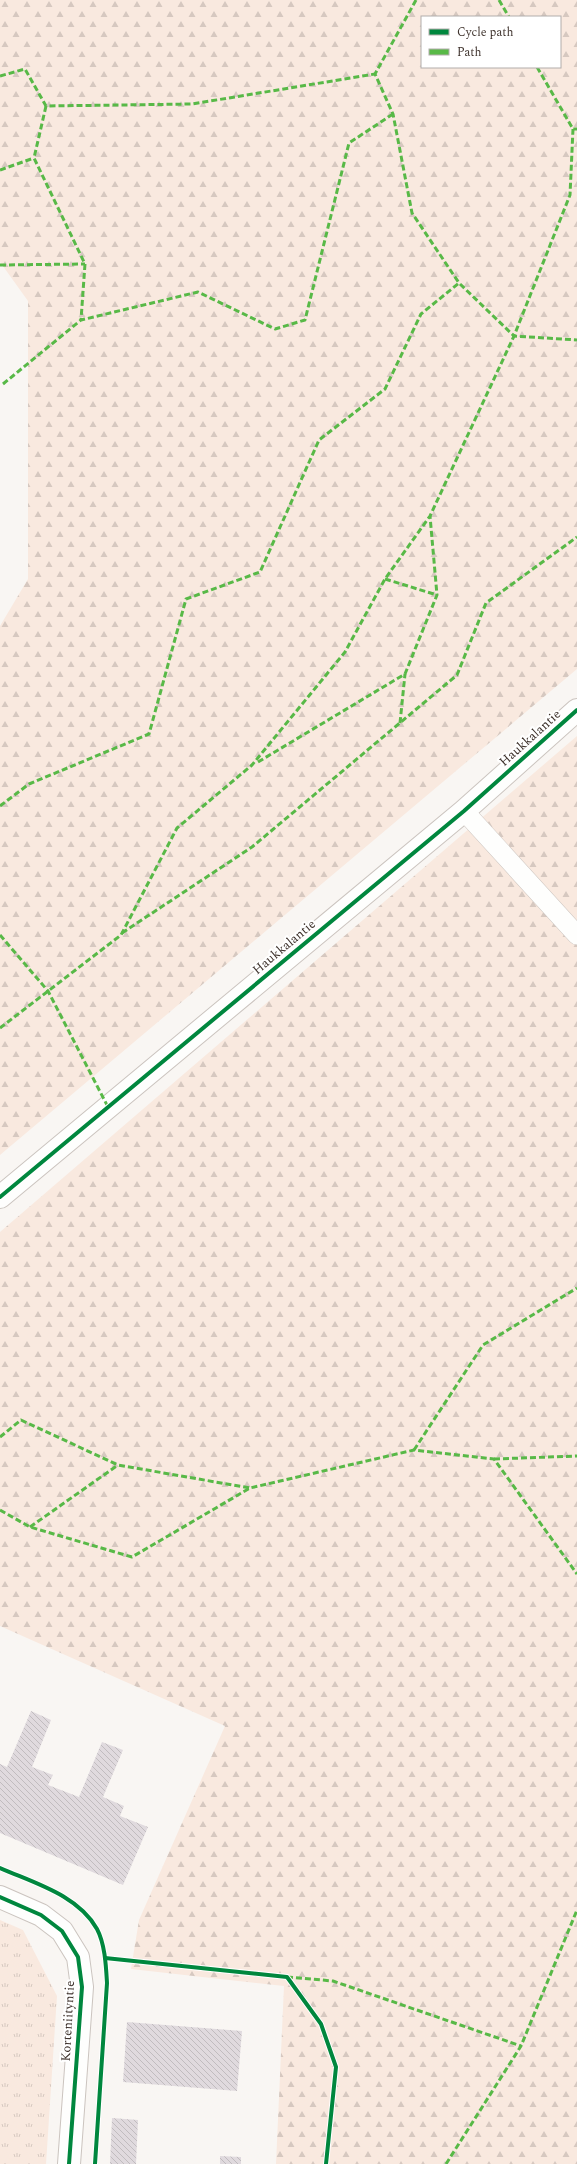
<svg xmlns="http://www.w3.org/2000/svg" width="577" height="2164" font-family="Spectral,serif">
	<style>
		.grass { fill: url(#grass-tufts) }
		.forest { fill: url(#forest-firs); fill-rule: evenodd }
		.building { fill: url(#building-back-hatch) }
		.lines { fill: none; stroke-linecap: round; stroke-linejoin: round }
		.service-casing { stroke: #cbc4bf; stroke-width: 20 }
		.minor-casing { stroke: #cbc4bf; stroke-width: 24 }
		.service { stroke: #fefefd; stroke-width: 19 }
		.minor { stroke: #fefefd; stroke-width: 22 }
		.quiet { stroke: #58b947; stroke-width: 3; stroke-dasharray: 6 3; stroke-linecap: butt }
		.cycleway-casing { stroke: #fff; stroke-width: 6 }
		.cycleway { stroke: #00873e; stroke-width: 4 }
		.labels { text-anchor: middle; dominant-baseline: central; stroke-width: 4; stroke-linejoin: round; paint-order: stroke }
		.street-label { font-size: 13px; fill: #3e322c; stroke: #fff }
	</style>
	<defs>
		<pattern id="grass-tufts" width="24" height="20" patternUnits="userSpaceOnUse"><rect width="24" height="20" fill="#f9e9df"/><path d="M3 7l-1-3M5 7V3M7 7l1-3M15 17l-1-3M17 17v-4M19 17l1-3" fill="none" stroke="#d6c8c0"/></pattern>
		<pattern id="forest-firs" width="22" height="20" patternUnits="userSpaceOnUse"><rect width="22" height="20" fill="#f9e9df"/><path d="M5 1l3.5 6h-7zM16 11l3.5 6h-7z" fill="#d6c8c0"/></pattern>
		<pattern id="building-back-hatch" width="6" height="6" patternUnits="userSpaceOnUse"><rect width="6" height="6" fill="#e0dade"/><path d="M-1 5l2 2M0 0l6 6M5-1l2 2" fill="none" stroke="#c1bcbf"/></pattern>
	</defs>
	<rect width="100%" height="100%" fill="#f9f6f3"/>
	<path class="grass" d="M 0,1920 L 23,1930 L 57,1996 L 46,2164 L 0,2164 Z"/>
	<g class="forest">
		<path d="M 0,0 L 577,0 L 577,669 L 0,1155 L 0,626 L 28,579 L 28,301 L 0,262 ZM 422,17 L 560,17 L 560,67 L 422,67 Z"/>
		<path d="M 577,736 L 577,2164 L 276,2164 L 284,1986 L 131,1969 L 139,1920 L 225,1726 L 0,1626 L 0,1232 Z"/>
	</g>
	<g class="building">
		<path d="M 31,1711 L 51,1720 L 32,1767 L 53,1775 L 48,1785 L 79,1797 L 102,1742 L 123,1750 L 103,1797 L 124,1806 L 120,1816 L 148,1827 L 123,1885 L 0,1833 L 0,1764 L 7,1767 Z"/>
		<path d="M 127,2022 L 242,2031 L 237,2091 L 123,2082 Z"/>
		<path d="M 112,2118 L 138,2120 L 136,2164 L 110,2164 Z"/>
		<path d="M 220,2156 L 241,2157 L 241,2164 L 220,2164 Z"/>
	</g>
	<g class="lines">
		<g class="service-casing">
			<path id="service" d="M 464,811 L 577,935"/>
		</g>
		<g class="minor-casing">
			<g id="minor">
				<path d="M 0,1197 L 464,811 L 577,710"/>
				<path d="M 0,1897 L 41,1915 L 62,1931 L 78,1957 L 82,1987 L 69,2164"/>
			</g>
		</g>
		<use href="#service" class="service"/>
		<use href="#minor" class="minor"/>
		<g class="quiet">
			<path d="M 416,0 L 375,74 L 393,114 L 412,213 L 459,283 L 514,336 L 577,340"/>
			<path d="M 499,0 L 509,17"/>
			<path d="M 537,67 L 573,129 L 577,129"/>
			<path d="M 0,76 L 25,69 L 46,106 L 192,104 L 375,74"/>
			<path d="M 46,106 L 34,158 L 85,264 L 81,320"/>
			<path d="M 0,170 L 34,158"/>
			<path d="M 0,265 L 85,264"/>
			<path d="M 3,384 L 81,320 L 198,292 L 275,329 L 305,320 L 349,143 L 393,114"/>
			<path d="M 385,579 L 437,595"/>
			<path d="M 400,723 L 405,674"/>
			<path d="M 258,762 L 405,674 L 437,595 L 430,516"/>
			<path d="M 0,806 L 29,784 L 149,734 L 186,599 L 260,572 L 319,440 L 385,389 L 421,314 L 459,283"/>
			<path d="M 122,933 L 252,847 L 457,675 L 486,603 L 577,537"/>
			<path d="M 0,935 L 48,991 L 108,1107"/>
			<path d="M 0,1028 L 121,935 L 177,828 L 252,765 L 345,652 L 385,579 L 430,516 L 514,336 L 570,195 L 573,129"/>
			<path d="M 0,1437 L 21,1420 L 118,1465 L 250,1488"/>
			<path d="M 414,1450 L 483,1345 L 577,1288"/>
			<path d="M 494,1459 L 577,1456"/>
			<path d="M 0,1510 L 30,1527 L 132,1557 L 250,1488 L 414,1450 L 494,1459 L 577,1574"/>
			<path d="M 30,1527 L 118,1465"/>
			<path d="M 287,1977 L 333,1981 L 521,2046"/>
			<path d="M 446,2164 L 521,2046 L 577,1910"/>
		</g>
		<g class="cycleway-casing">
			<g id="cycleway">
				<path d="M 0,1197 L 464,811 L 577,710"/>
				<path d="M 0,1868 C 34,1883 78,1895 97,1929 C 105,1944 106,1966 107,1983 L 95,2164"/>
				<path d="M 0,1897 L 41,1915 L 62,1931 L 78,1957 L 82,1987 L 69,2164"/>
				<path d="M 105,1958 L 287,1977 L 321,2024 L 336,2067 L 326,2164"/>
			</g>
		</g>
		<use href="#cycleway" class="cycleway"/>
	</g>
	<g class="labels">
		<g class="street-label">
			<text transform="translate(530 738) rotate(-42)">Haukkalantie</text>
			<text transform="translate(284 947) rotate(-40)">Haukkalantie</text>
			<text transform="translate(68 2021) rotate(-87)">Korteniityntie</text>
		</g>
	</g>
	<rect x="421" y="16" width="140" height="52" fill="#ffffff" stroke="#b2adab"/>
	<rect x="429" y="29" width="20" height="6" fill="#00873e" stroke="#b2adab"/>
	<text x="457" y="36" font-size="12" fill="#3e322c">Cycle path</text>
	<rect x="429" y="49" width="20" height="6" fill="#58b947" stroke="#b2adab"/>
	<text x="457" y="56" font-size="12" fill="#3e322c">Path</text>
</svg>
